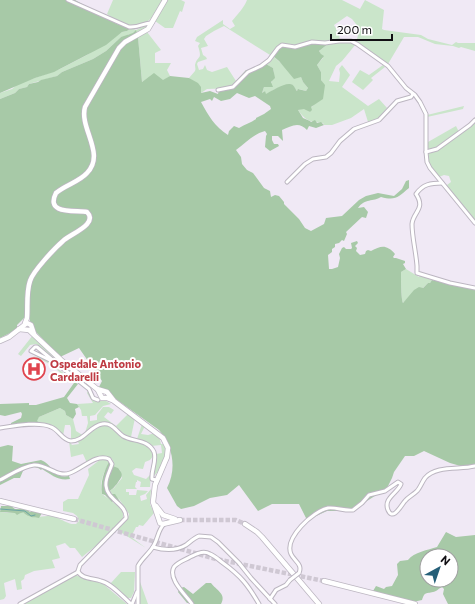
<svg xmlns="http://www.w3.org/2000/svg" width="475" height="604" font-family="Commissioner,sans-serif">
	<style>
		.green { fill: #cae5ca }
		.forest { fill: #a7c9a7; fill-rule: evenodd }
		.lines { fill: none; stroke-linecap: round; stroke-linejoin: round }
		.stream { stroke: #6ba5a4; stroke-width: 1 }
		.major-tunnel { stroke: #cfc8d3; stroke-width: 4.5; stroke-dasharray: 4.5 2; stroke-linecap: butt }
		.minor-casing { stroke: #bcb6c1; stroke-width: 5 }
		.major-casing { stroke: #bcb6c1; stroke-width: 6 }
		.minor { stroke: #fff; stroke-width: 3 }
		.major { stroke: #fff; stroke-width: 4.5 }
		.minor-bridge-casing { stroke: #bcb6c1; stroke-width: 5; stroke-linecap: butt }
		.minor-bridge { stroke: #fff; stroke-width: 3 }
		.labels { text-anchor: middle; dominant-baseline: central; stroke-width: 4; stroke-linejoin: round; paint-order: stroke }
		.health-label { font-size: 11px; font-weight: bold; fill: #be3a42; stroke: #fff; text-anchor: start }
	</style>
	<rect width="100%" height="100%" fill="#f0e9f5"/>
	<g class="green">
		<path d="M 113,0 L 164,0 C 156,13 148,28 130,26 C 124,25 115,19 110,16 L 107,14 Z"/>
		<path d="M 166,0 L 181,0 L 185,2 L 182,12 L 180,11 L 173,28 L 165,28 L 155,21 Z"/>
		<path d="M 247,0 L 342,0 L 360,9 L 365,0 L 384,10 L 382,29 L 384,30 L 421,35 L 428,39 L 452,45 L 456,42 L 458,43 L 475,43 L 475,51 L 461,47 L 459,48 L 453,46 L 435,44 L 418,37 L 404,37 L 388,64 L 356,42 L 360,29 L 352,19 L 347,16 L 334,25 L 339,34 L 340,40 L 296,45 L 284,44 L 278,46 L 270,55 L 224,26 L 214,31 L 206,36 L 204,39 L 208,46 L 201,48 L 203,55 L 206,57 L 207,59 L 198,62 L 197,64 L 199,70 L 203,69 L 205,65 L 207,70 L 212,72 L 227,67 L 236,81 L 236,86 L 234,88 L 207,89 L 201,93 C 200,82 196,84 189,78 L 195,71 C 196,69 195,67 195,65 C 197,55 203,61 198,46 L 200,43 L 195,41 L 197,37 L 223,20 L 223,24 L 230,29 L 235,26 L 232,21 C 237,15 244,8 247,0 Z"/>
		<path d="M 147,25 L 149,26 L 137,34 L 129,34 L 125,37 L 121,37 L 106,51 L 93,59 L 62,72 L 57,76 L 29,84 L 27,87 L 19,89 L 15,93 L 0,99 L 0,93 L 12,89 L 18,84 L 60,69 L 87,55 L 122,32 L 127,31 L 131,28 L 136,30 Z"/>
		<path d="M 147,32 L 161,50 L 155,53 L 155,63 L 171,63 L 167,70 L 170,76 L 163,81 L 148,78 L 142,82 L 138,37 Z"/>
		<path d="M 336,42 L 351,42 L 356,44 L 342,61 L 336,66 L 329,81 L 339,82 L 340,73 L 339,69 L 342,65 L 350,75 L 342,87 L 368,106 L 379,99 L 387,108 L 376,121 L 368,122 L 364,109 L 351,118 L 332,125 L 324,125 L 323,123 C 310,122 306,121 298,110 L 304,108 L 310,112 L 311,107 L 313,106 L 323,83 L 321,80 L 321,72 L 317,65 L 323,58 L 319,51 L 328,44 Z"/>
		<path d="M 273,56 L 296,77 L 301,77 L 303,82 L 308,88 L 306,91 L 299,89 L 297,91 L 291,84 L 275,89 L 265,95 L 265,91 L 262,93 L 264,87 L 270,87 L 274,73 L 273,68 L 266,64 Z"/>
		<path d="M 383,65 L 385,67 L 371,78 L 373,80 L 363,90 L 352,82 L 360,70 L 369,75 Z"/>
		<path d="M 464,106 L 463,109 L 427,117 L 427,115 Z"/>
		<path d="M 475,122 L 475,222 L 448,189 L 447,185 L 451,182 L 449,176 L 444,175 L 439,177 C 433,170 427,163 428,153 L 434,151 Z"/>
		<path d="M 456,126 L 459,132 L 437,148 L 428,150 L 428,142 Z"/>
		<path d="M 406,269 L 419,277 L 420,275 L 430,277 L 432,280 L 430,283 L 428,283 C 421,291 410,295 403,303 C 401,298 401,279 401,272 Z"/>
		<path d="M 33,335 L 34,336 L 55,359 L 36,344 L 30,345 L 21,356 L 18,354 Z"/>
		<path d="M 30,355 L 47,360 L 71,379 L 68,382 C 59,368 46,361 30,355 Z"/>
		<path d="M 88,391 L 94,401 L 106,401 L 111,404 L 103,406 L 95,415 L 90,416 L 90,421 L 97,420 L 97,415 L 103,407 L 109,407 L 114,410 L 111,414 L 108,412 L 104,417 L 116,426 L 128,414 L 135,418 L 131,437 L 137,439 L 142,424 L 145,426 L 141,434 L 148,435 L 155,433 L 159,436 L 161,444 L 165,444 C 167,455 162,469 153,477 L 156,454 L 162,453 L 161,445 L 151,446 L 154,455 L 150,460 L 145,462 L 143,469 L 136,468 L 132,471 L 134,475 L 146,479 L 151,474 L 150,487 L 140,487 L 141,482 L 137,480 L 137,482 L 136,482 L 135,487 L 137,489 L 126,489 L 126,492 L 129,492 L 129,495 L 136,495 L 137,490 L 148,491 L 145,494 L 140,496 L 141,501 L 147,499 L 146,495 L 151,489 L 150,504 L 154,513 L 143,526 L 139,525 L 138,527 L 136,527 L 131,537 L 146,548 L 117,530 L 127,520 L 129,514 L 119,499 L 111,494 L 109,491 L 114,488 L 122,478 L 120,470 L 113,467 L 114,463 L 112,459 C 103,453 95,459 87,463 L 83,454 L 71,457 L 69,441 L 72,445 L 79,444 L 77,440 L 71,439 L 71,428 L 70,425 L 65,425 L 63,436 L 53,426 L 40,423 L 36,421 L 39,417 L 60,408 L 65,411 L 66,415 L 73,419 L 76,431 L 84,436 L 86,434 L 85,433 L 88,423 L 87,416 L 82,416 L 81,410 L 77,404 L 93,403 L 87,393 Z"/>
		<path d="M 101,459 L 108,460 L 110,462 C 104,471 99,482 102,494 L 121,508 L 123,511 L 123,519 L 109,535 L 82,557 L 75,548 L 70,548 L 65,543 L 56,546 L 60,558 L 52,560 L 55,568 L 34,571 L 25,575 L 24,579 L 21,581 L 22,589 L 17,590 L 15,579 L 4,583 L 6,596 L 4,599 L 0,600 L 0,512 L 7,513 L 23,512 C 37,522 42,513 55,517 C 62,519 68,525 76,524 L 79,521 L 77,516 L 73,513 L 63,511 L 63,502 L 68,499 L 78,499 L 89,475 L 88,469 Z"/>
		<path d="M 121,572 L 135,572 L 134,592 L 131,598 L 126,598 L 110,584 Z"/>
		<path d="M 76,575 L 83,578 L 102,583 L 127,604 L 22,604 Z"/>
		<path d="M 139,579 L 148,604 L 139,604 Z"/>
	</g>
	<g class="forest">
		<path d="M 0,0 L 75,0 L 117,24 L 131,28 L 127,31 L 122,32 L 106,45 L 54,72 L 35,78 L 0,93 Z"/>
		<path d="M 136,30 L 138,37 L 142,82 L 154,73 L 163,80 L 170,76 L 189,78 L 198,83 L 201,87 L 201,93 L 210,91 L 218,94 L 219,90 L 234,88 L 236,86 L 236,81 L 246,70 L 258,69 L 266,64 L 273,68 L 275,78 L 271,82 L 273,87 L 264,87 L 262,93 L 265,91 L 266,94 C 271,91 284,83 290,84 C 294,84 295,89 297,91 L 298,89 L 306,91 L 308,88 L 303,82 L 301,77 L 294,79 L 279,61 L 273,56 C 280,47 283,44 295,49 L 312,43 L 328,44 L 319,51 L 321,54 L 324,56 L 317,65 L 321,72 L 321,80 L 325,85 L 323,99 L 311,107 L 312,110 L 310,112 L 304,109 L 298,110 L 303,118 L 310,121 L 311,122 L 315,120 L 317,123 L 321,122 L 324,125 L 316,128 L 309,126 L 307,130 C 299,121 291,126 282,130 L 283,141 L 278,136 L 272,136 L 272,140 L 274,144 L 278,144 L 279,146 L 270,151 L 265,147 L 266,136 L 267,134 L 265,131 C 253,134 245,144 236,150 L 241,157 L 242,164 L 247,170 L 253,173 L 264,188 L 270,191 L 271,197 L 275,195 L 279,196 L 284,202 L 284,204 L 299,219 L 305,228 L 311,231 L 324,224 L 326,218 L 342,216 L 359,200 L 366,196 L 378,193 L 394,196 L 402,189 L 406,181 L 409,180 L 409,188 C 398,197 396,201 381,197 C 373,202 365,198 358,208 L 364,207 L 368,212 L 366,218 L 362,217 L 346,232 L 347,234 L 344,241 L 342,240 L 339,243 L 335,244 L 335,247 L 332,249 L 332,252 L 328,255 L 329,269 L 332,269 L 338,267 L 340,258 L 339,254 L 342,248 L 344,247 L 346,249 L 351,249 L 352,248 L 351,243 L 357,241 L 358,243 L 355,246 L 357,248 L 356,251 L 360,255 L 365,254 L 366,251 L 368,250 L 371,251 C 381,246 386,244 395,254 L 393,257 L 394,258 L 396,258 L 405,261 L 405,263 L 403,264 L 406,269 L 401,272 C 401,279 401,298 403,303 L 414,290 L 419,287 L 423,288 L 428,283 L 430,283 L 432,280 L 475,289 L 475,465 L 464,467 L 450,463 L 424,451 L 414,456 L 405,456 L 394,472 L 392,478 L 387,488 L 378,494 L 351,511 L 327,511 L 307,520 L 299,504 L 272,504 L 258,511 L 239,485 L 227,495 L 210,498 L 194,506 L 181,509 L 177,506 L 167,488 C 177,469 173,446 159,430 L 99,387 L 102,381 L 79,348 L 60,357 L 34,330 L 30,321 L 30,293 L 26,316 L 17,325 L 17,328 L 10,333 L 0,338 L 0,99 L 15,93 L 19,89 L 27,87 L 29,84 L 38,82 L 41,80 L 57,76 L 62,72 L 93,59 L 106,51 L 121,37 L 133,33 ZM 237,93 L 249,98 L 255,96 L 270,106 L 271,109 L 264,114 L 256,118 L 256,119 C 251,123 245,124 239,128 L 234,126 L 229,131 L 228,135 C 215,127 208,115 201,102 L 210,99 L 212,101 L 214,97 L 221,101 L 230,99 Z"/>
		<path d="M 74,383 L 76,383 L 78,384 L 67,398 L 70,403 L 77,404 L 79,407 L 75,409 L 76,414 L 73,419 L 66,415 L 65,411 L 60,408 L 39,417 L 37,421 L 40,423 L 11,426 L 11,423 L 21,418 L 22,414 L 21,412 L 5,416 L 0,415 L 0,404 L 29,403 L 29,405 L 36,405 L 64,397 Z"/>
		<path d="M 8,445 L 13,446 L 12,461 L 21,464 L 41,460 C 54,465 52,479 69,476 L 70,479 C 58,481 52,475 42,469 L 41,470 C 35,465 29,467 23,471 L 20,478 L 14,478 L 0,485 L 0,447 Z"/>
		<path d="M 109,462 L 110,462 L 110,465 L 118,468 C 125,476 121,477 117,484 C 114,487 113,489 109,491 L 111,494 L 115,494 L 123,506 L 115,499 L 112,502 L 105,495 L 102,494 C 100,483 104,471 109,462 Z"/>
		<path d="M 1,506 L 11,506 L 15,509 L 26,509 L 30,512 L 33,510 L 42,513 L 39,518 C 36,517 32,518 29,516 C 22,514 26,510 17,515 L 15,513 L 0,512 Z"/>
		<path d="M 446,532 L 456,537 L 475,535 L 475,604 L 448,604 L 443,594 L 444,589 L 442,587 C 439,588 436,592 433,592 C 426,594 425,591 422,600 L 413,602 L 373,591 L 376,586 L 384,589 L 386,587 L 392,586 L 398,575 L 397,564 L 400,561 L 408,560 C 414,552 428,550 437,547 ZM 427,556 L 451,556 L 451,580 L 427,580 Z"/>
		<path d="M 206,583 L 211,583 C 216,590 227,594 221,604 L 194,604 L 192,601 L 190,603 L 187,603 L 178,592 L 180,588 L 184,587 L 193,594 Z"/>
	</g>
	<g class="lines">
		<path class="stream" d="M 0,509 L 25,511 L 31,516 L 35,515"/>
		<g class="major-tunnel">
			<path d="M 74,519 L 216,559 L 324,581"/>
			<path d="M 180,520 L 236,520 L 245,524"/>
		</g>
		<g class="minor-casing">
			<g id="minor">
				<path d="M 68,0 L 129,27 C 140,28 145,22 152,23"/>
				<path d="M 218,90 L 233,87 L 248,72 L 261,66 L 269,60 L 278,48 L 282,45 L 295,47 L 312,42 L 325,43 L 339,41 L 351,41 L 357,44 L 388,66 L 406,88 L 415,95 L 420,102 L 426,114 L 426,152 L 427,162 L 430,168 L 475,223"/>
				<path d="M 426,152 L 437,149 L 470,125 L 475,120"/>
				<path d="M 287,182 L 305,164 L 313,159 L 326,157 L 331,153 L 340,141 L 354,129 L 379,120 L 397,101 L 411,97 L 413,94"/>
				<path d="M 442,183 C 431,183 423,184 416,194 C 426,209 413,212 412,224 C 412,237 416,252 417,266 L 417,273 L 450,283 L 475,288"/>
				<path d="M 56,363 L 31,351 L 35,347 L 37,347 L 56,363 L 89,389 L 93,398 L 98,400"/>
				<path d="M 0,428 C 13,426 39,421 51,427 C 59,430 62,440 71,441 C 84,441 90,426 102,424 C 112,422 116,431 123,436 C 133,442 148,439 154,452 C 157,461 151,470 152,479 L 156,480"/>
				<path d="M 0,480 C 10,475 23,466 34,465 C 47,464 57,478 70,473 C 82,469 96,453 109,459 L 112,464 C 110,471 105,478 106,486 C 107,500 127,504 126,518 L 80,565 L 78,571 C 81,579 93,578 101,581 C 112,584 122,596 131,604"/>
				<path d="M 153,547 C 163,550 176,551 186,545 C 190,542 194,538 199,536 L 211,537 L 218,542 L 239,563 L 251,578 L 275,604"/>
				<path d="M 299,573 C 303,564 294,561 291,554 C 284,538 313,511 328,508 C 336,507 344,511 353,510 L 362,503 L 369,495 L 385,491 L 398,482 L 401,484 C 398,493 383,498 388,510 C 393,522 402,504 405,501 C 408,497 413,495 417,491 C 420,488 422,482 425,478 C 436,465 460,470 475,466"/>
				<path d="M 270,599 L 276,590 L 286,585 L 290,580"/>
				<path d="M 20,604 L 78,572"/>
				<path d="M 132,604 L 137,592"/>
				<path d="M 138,604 L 138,566 C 142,558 150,553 154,545 C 158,538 158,530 164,524"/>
				<path d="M 192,604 C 187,596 167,579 174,567 C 178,562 185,560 190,557 C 197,554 203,550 210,554 C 215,556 219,560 223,563 C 241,576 248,585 259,604"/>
			</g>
		</g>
		<g class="major-casing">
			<g id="major">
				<path d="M 25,323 L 27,318 C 28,307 26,293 30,281 C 33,271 55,248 63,241 C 70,234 99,224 87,212 C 75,210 45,215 56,193 C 65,185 79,182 87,173 C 106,154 79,128 85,107 L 119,48 L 125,42 L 148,29 L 165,0"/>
				<path d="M 19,329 L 29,330 L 61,360 L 97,389 L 107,392 L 114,401 L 163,438 L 168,448 L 167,457 L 155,485 L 153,502 L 160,523 L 163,524 L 180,520"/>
				<path d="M 0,341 L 9,337 L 27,323 L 31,325 L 34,334"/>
				<path d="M 98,390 L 102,398 L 107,398 L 112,400"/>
				<path d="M 0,501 L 74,519"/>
				<path d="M 156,506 L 163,515 L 175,519"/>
				<path d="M 245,524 L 257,532 L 262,537 L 319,604"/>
				<path d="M 324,581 L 415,604"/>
			</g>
		</g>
		<use href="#minor" class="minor"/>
		<use href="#major" class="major"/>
		<g class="minor-bridge-casing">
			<path id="minor-bridge" d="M 290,580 L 299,573"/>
		</g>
		<use href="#minor-bridge" class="minor-bridge"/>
	</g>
	<defs>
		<g id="hospital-ring" transform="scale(1.15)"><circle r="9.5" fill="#fff" stroke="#e0444e" stroke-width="1.5"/><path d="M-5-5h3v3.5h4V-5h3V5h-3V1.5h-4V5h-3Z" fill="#e0444e"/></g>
	</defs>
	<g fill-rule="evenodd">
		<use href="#hospital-ring" x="34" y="369"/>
	</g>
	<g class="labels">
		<g class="health-label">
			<text x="50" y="363">Ospedale Antonio<tspan x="50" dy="13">Cardarelli</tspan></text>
		</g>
	</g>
	<g transform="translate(439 568) rotate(40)"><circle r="19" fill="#ffffff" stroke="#a09fa1"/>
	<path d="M0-3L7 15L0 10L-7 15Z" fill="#255f78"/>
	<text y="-6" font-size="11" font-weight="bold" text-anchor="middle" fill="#110f13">N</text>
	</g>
	<path d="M331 34v6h61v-6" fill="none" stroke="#110f13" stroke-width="2"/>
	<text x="337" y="34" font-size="12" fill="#110f13" stroke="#ffffff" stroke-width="3" paint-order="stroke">200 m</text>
</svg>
